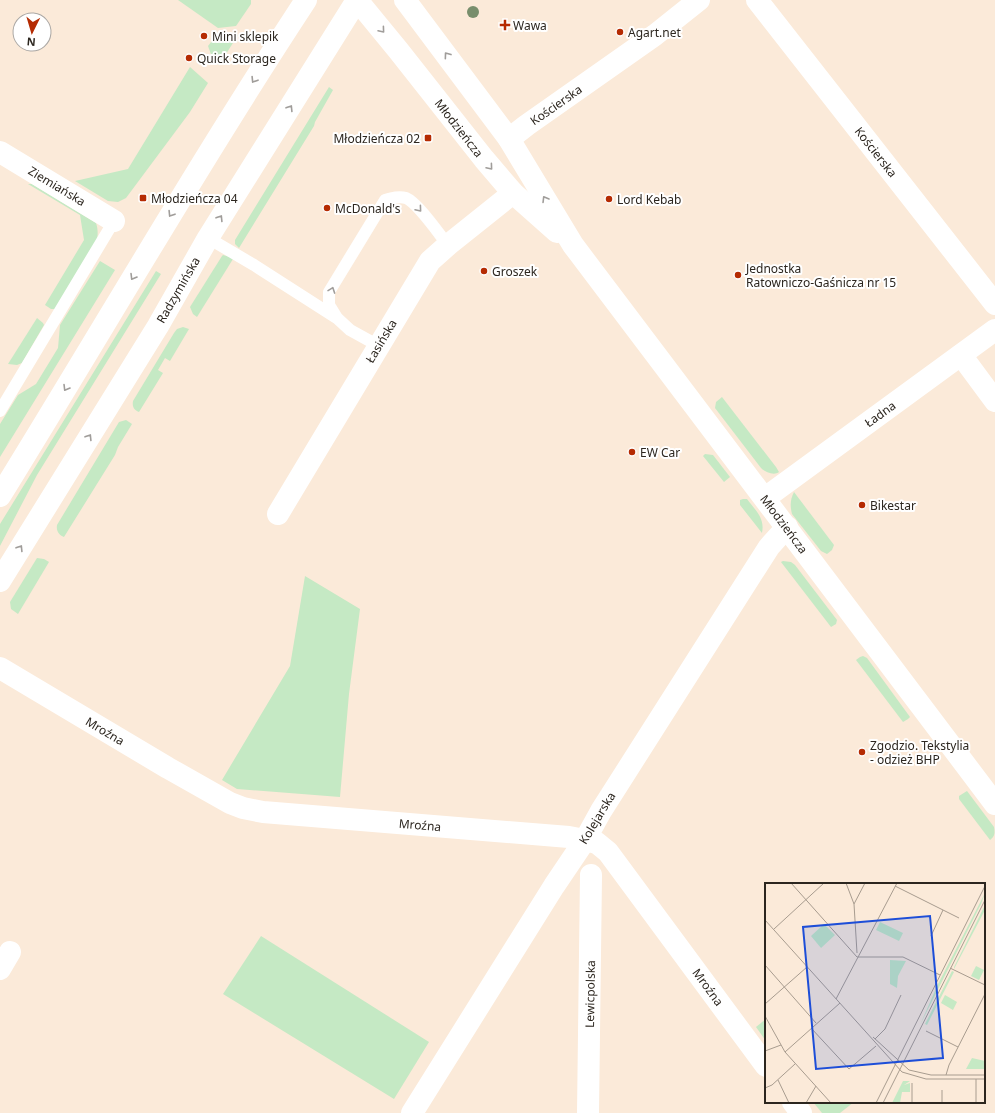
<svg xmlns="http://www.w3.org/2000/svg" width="995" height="1113" font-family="'Noto Sans',sans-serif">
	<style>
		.green { fill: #c5e9c4 }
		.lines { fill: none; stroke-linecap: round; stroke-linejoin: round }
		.lane { stroke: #fff; stroke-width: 12 }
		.street { stroke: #fff; stroke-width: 22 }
		.secondary { stroke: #fff; stroke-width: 22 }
		.tree { fill: #788e6c }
		.oneway { stroke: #a09d9a }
		.poi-dot { fill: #b52b02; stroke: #fff; stroke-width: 1.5 }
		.labels { text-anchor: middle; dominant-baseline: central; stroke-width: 4; stroke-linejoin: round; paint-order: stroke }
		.poi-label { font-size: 12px; fill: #2c261f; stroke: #fff; text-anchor: start }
		.street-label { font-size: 12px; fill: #2c261f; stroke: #fff }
		.inset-road { fill: none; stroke: #a89c8f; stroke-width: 1 }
		.view { fill: #1d4ed8; fill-opacity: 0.15; stroke: #1d4ed8; stroke-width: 2 }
		.inset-edge { fill: none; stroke: #2c261f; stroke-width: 2 }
	</style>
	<rect width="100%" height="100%" fill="#fbead9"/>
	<g class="green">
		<path d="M 178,0 L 251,0 L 251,4 L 236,26 L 218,28 Z"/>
		<path d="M 218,33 L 232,33 L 238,35 L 219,65 L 213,60 L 208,46 Z"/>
		<path d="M 190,67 L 208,83 L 190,112 L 126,198 L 118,202 L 108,201 L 75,181 L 128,169 Z"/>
		<path d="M 329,87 L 333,90 L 315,122 L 314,126 L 239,248 L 235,244 L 235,240 Z"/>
		<path d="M 28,184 L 32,184 L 96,223 C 98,229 98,234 97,241 L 56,309 L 51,309 L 45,305 L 84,240 L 80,215 Z"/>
		<path d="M 223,255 L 230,257 L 233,259 L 197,317 L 193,314 L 190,307 L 222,256 Z"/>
		<path d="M 100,261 L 115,270 L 0,457 L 0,424 L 18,395 L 36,384 L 58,348 L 60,325 Z"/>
		<path d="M 156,271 L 161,274 L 37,475 L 0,546 L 0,524 Z"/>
		<path d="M 37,318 L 43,323 L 44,325 L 22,363 L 17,365 L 8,364 Z"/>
		<path d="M 183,327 L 189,329 L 170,361 L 165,358 L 158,370 L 163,373 L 139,412 C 134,410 132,407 133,401 L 174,333 L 177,329 Z"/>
		<path d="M 722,397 L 776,467 L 779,472 C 774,476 765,472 761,468 L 715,408 L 716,402 Z"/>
		<path d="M 126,420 L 132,424 L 118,447 L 115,455 L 64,537 C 59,535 56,531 57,525 L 119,422 Z"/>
		<path d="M 705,454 L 713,455 L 730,477 L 724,482 L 703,456 Z"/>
		<path d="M 794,492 L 834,545 L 832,550 L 827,554 L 821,551 L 792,514 C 790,506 790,500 794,492 Z"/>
		<path d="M 743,499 L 747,499 C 756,511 765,518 762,533 L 740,505 L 740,500 Z"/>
		<path d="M 37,558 L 44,559 L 49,562 L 18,614 L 11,609 L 10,602 Z"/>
		<path d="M 783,561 L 791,562 L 795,565 L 837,620 L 836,624 L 831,627 L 781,562 Z"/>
		<path d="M 305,576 L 360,609 L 349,694 L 340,797 L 237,789 L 222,780 L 290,666 Z"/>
		<path d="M 863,656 L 867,658 L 910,717 L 908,719 L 903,722 L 856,660 L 860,657 Z"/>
		<path d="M 967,791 L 994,827 C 995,833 995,836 990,840 L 959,799 L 959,796 Z"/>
		<path d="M 261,936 L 429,1042 L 394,1099 L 223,994 Z"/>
		<path d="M 766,1019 L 766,1041 L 756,1027 Z"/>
		<path d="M 813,1102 L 854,1102 L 840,1113 L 822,1113 Z"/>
	</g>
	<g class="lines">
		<g class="lane">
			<path d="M 208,238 L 254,265 L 335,317"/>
			<path d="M 379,346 L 350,330 L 337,318 L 329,305 L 329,292 L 385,200 C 392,198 399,196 406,198 C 418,203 439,234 448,245"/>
			<path d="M 0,411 L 114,221"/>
		</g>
		<g class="street">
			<path d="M 757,0 L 995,304"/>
			<path d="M 509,139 L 527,125 L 655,35 L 699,0"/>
			<path d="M 0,152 L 114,221"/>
			<path d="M 961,355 L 995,401"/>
			<path d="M 765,498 L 995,330"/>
			<path d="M 278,514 L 430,261 L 448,245 L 513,193"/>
			<path d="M 0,668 L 168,768 L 230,803 L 243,808 L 263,812 L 569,837 L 585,840 L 597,843 L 608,852 L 766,1066"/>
			<path d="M 0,969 L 10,952"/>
			<path d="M 793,1102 L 801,1113"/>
			<path d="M 412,1113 L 554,886 L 585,840 L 601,811 L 769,547 L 787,527"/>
			<path d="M 588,1113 L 591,875"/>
		</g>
		<g class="secondary">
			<path d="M 357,0 L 398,50 L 484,159 L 513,193 L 557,232"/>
			<path d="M 405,0 L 509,139 L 573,245 L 995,804"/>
			<path d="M 0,496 C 102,331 199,163 306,0"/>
			<path d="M 0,581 L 158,326 L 208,238 L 357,0"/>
		</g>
	</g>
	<circle class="tree" cx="473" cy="12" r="6"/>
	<defs><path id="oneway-chevron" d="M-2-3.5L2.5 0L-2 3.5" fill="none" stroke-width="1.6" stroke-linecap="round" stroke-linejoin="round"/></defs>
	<g class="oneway">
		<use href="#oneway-chevron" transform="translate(382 30) rotate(50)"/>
		<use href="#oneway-chevron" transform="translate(447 55) rotate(-126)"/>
		<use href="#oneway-chevron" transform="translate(254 80) rotate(122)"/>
		<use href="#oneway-chevron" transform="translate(290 108) rotate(-58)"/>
		<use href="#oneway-chevron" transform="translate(490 167) rotate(50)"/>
		<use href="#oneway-chevron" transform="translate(545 199) rotate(-121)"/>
		<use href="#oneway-chevron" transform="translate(419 209) rotate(50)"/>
		<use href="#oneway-chevron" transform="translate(171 214) rotate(122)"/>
		<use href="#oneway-chevron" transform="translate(220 218) rotate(-58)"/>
		<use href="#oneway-chevron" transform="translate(133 277) rotate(121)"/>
		<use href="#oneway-chevron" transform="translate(332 290) rotate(-70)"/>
		<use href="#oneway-chevron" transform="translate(66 388) rotate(121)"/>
		<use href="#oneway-chevron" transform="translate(89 437) rotate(-58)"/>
		<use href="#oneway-chevron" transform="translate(20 548) rotate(-58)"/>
	</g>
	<g class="poi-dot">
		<path d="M503 19h4v4h4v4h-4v4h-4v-4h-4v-4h4z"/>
		<circle cx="620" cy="32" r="4"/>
		<circle cx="204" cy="36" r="4"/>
		<circle cx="189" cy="58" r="4"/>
		<rect x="424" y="134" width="8" height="8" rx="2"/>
		<rect x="139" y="194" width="8" height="8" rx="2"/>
		<circle cx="609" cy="199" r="4"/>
		<circle cx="327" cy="208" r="4"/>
		<circle cx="484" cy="271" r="4"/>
		<circle cx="738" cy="275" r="4"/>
		<circle cx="632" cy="452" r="4"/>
		<circle cx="862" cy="505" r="4"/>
		<circle cx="862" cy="752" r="4"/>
	</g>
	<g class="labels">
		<g class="poi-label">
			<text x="513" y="25">Wawa</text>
			<text x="628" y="32">Agart.net</text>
			<text x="212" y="36">Mini sklepik</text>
			<text x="197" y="58">Quick Storage</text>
			<text x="420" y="138" text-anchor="end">Młodzieńcza 02</text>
			<text x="151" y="198">Młodzieńcza 04</text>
			<text x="617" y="199">Lord Kebab</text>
			<text x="335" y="208">McDonald's</text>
			<text x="746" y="268">Jednostka<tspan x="746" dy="14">Ratowniczo-Gaśnicza nr 15</tspan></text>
			<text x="492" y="271">Groszek</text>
			<text x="640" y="452">EW Car</text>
			<text x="870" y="505">Bikestar</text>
			<text x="870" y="745">Zgodzio. Tekstylia<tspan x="870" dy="14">- odzież BHP</tspan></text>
		</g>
		<g class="street-label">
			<text transform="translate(556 105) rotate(-35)">Kościerska</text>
			<text transform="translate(459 128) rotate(52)">Młodzieńcza</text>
			<text transform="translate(876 152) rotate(52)">Kościerska</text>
			<text transform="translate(57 186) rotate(31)">Ziemiańska</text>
			<text transform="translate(178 290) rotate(-60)">Radzymińska</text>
			<text transform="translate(381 341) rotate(-59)">Łasińska</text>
			<text transform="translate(880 414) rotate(-36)">Ładna</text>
			<text transform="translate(784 524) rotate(53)">Młodzieńcza</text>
			<text transform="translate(105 731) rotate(31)">Mroźna</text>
			<text transform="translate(597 818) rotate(-59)">Kolejarska</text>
			<text transform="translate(420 825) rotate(5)">Mroźna</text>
			<text transform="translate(708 987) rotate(54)">Mroźna</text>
			<text transform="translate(590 994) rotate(-89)">Lewicpolska</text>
		</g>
	</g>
	<g transform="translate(765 883)">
		<rect width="220" height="220" fill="#fbead9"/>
		<path d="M 220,10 L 216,21 L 155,142 L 173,101 ZM 220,22 L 220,27 L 189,86 L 189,84 ZM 115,39 L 138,50 L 134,58 L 111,47 ZM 59,41 L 70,52 L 56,65 L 46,53 ZM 125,77 L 141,78 L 133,93 L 132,105 L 125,101 ZM 211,83 L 219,87 L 214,97 L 206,93 ZM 187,88 L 189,89 L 166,134 L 162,142 L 160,141 ZM 180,112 L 192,119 L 188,127 L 176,120 ZM 207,175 L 220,178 L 220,186 L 201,186 ZM 138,198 L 145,198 L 139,202 L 145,200 L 145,209 L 137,209 L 135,220 L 127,220 Z" fill="#c5e9c4"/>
		<path class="inset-road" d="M 26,0 L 92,74 L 138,74 L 175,92M 81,0 L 89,21 L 92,70M 130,3 L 194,35M 89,21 L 100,0M 0,37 L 137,189 L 161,196 L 220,196M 9,46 L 59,0M 166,53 L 178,27M 0,82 L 51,140M 185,85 L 220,102M 71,116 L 132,0M 0,121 L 42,84M 0,133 L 20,169 L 66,220M 46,145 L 84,186 L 111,163M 161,148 L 193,164M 108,154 L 144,187 L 166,192 L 220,192M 110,156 L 120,146 L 136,112M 0,168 L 16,162M 20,169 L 75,120M 181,192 L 184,182 L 220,111M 13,197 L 24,220M 0,205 L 7,202 L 30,181M 41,220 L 51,203M 111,220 L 220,3M 118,220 L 220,17M 147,220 L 147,200M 177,220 L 177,207M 211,220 L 211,196"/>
		<path class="view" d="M 165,33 L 178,175 L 51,186 L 38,44 Z"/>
		<rect width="220" height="220" class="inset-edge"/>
	</g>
	<g transform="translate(32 32) rotate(185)"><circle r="19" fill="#ffffff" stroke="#aba8a5"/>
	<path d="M0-3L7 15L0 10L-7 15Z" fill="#b52b02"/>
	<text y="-6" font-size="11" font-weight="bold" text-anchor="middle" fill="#2c261f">N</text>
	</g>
</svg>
